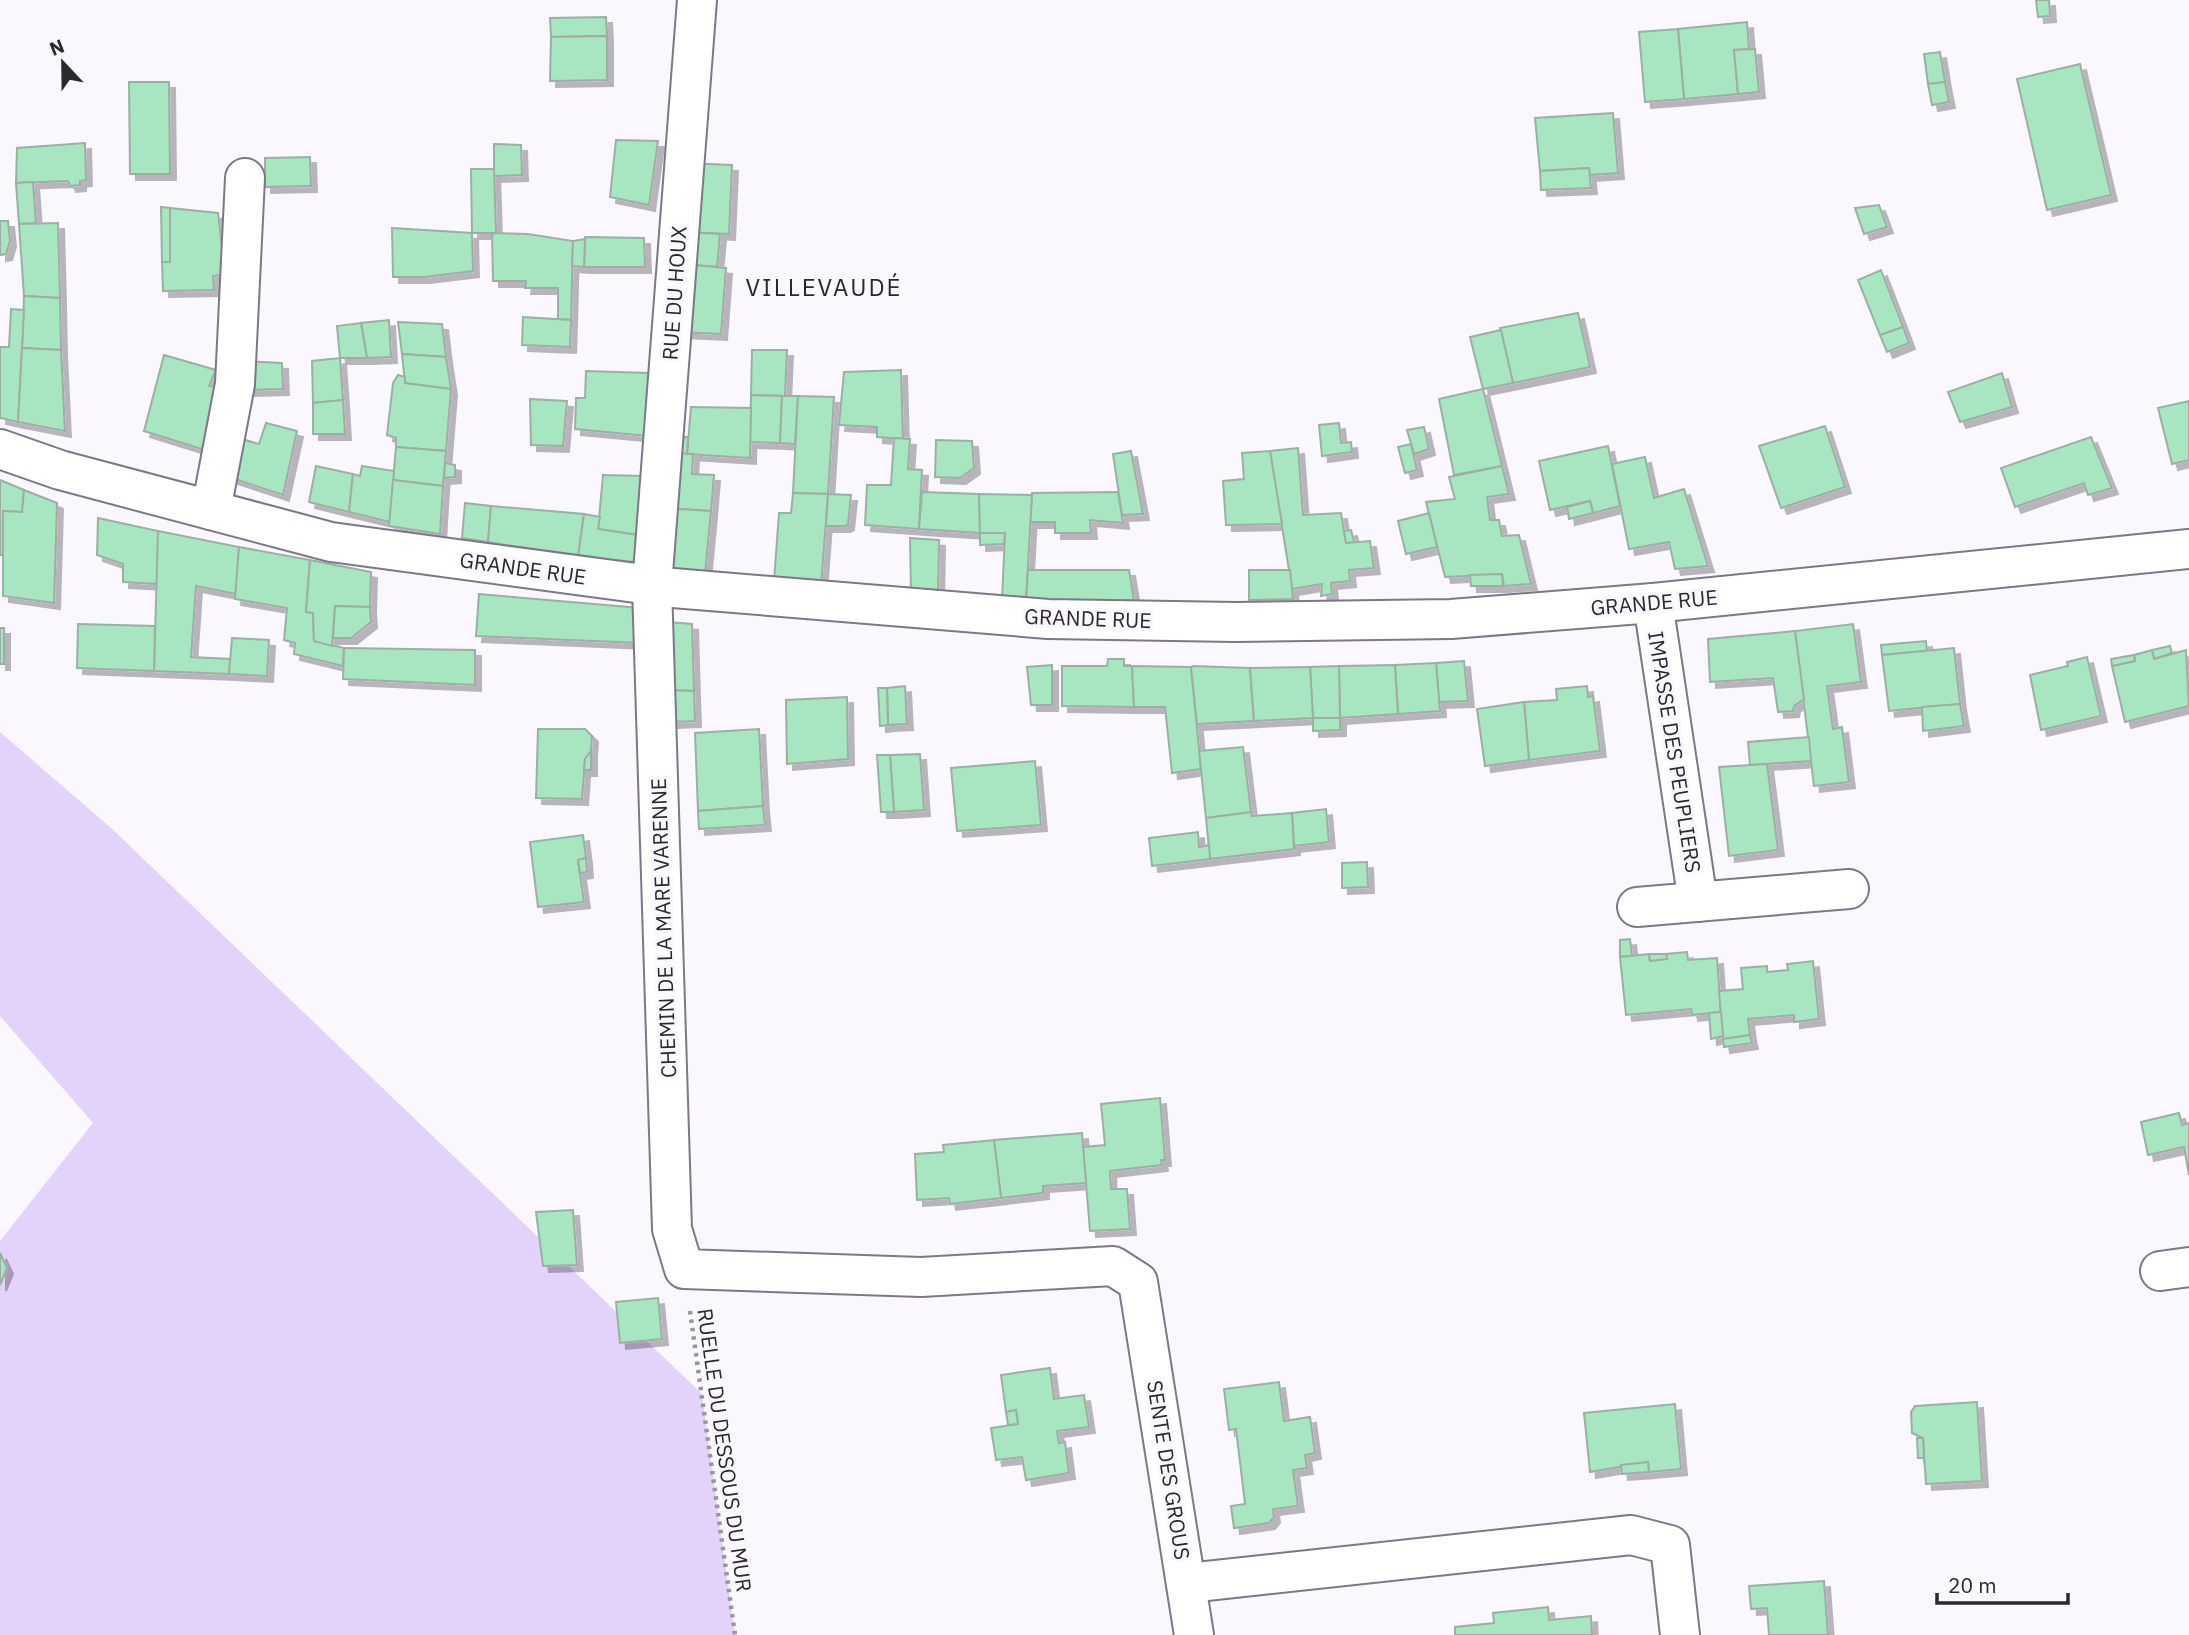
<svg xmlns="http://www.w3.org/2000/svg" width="2189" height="1635" font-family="'IBM Plex Sans',sans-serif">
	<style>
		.green { fill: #e3d2fa }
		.building { fill: #a7e6c0; stroke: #9dafa4; stroke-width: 2; filter: url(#shadow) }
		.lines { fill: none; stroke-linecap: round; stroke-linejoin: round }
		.minor-casing { stroke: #7d7787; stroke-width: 42 }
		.path { stroke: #99969e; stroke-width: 4.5; stroke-dasharray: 3.5 5; stroke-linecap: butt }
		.minor { stroke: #fff; stroke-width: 38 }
		.labels { text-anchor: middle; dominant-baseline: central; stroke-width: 7; stroke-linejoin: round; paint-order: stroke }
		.street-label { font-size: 21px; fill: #2b282f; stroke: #faf7ff }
		.quarter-label { font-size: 24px; letter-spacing: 2px; fill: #2b282f; stroke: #faf7ff }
	</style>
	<defs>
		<filter id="shadow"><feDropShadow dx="6" dy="6" stdDeviation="0" flood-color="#0004"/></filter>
	</defs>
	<rect width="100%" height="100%" fill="#faf7ff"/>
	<path class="green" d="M 0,732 L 111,828 L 702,1394 L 735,1635 L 0,1635 L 0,1241 L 93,1123 L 0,1016 Z"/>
	<g class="building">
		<path d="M 2036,0 L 2049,0 L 2050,16 L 2038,17 Z"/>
		<path d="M 606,17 L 607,36 L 551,37 L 550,18 Z"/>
		<path d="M 1747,22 L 1749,49 L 1734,50 L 1738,94 L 1684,99 L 1678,29 Z"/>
		<path d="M 1678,29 L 1684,99 L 1645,102 L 1639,32 Z"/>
		<path d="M 607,36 L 607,80 L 550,81 L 551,37 Z"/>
		<path d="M 1755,49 L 1759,92 L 1738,94 L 1734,50 Z"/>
		<path d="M 1940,52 L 1945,82 L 1928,84 L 1924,54 Z"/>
		<path d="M 2080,64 L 2111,195 L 2047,210 L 2017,79 Z"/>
		<path d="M 129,82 L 169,82 L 170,174 L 130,174 Z"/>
		<path d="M 1945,82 L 1949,102 L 1932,105 L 1928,84 Z"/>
		<path d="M 1613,113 L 1618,173 L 1590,175 L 1589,168 L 1540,171 L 1535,118 Z"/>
		<path d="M 616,140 L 658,141 L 649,205 L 610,197 Z"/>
		<path d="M 85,143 L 86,180 L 80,181 L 80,185 L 70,186 L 68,181 L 16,183 L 17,148 Z"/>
		<path d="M 494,144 L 521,145 L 522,175 L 494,176 Z"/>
		<path d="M 310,157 L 311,186 L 265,187 L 265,158 Z"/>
		<path d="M 686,163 L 732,165 L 729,234 L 684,232 Z"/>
		<path d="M 1589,168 L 1591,188 L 1541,190 L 1540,171 Z"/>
		<path d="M 471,169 L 494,169 L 496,233 L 472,233 Z"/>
		<path d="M 33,182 L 36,223 L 19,224 L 16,183 Z"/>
		<path d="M 1879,205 L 1887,227 L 1864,234 L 1855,208 Z"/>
		<path d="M 161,207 L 170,208 L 170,262 L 162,262 Z"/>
		<path d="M 170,208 L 218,213 L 225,274 L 213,276 L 214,290 L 163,291 L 162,262 L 170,262 Z"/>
		<path d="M 0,221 L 8,221 L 10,241 L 6,254 L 0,255 Z"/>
		<path d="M 58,223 L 60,298 L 24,296 L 19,224 Z"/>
		<path d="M 392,228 L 472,233 L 473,271 L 424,277 L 393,277 Z"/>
		<path d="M 684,232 L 720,234 L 717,267 L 682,264 Z"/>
		<path d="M 492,233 L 528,234 L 573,241 L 571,320 L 558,319 L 558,288 L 525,288 L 526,281 L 493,281 Z"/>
		<path d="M 585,237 L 644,238 L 645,267 L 584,267 Z"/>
		<path d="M 585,239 L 584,267 L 572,266 L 573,241 Z"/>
		<path d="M 682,264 L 726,268 L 721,334 L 678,332 Z"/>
		<path d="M 1881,270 L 1903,327 L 1880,335 L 1858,280 Z"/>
		<path d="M 24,296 L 60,298 L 61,350 L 22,348 Z"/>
		<path d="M 11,309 L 24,310 L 18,422 L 0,418 L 0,347 L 9,347 Z"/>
		<path d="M 1578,313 L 1590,367 L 1513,383 L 1500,328 Z"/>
		<path d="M 523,317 L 571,320 L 570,347 L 522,345 Z"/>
		<path d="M 389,320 L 391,357 L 367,358 L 361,323 Z"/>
		<path d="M 398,322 L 442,324 L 446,357 L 402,354 Z"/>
		<path d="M 361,323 L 367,358 L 340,358 L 337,326 Z"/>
		<path d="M 1903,327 L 1909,343 L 1887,352 L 1880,335 Z"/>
		<path d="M 1501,330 L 1513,383 L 1483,389 L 1470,337 Z"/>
		<path d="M 22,348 L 61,350 L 65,431 L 18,422 Z"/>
		<path d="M 752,350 L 787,350 L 785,396 L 751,395 Z"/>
		<path d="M 402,354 L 446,357 L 451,389 L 405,383 Z"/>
		<path d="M 164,355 L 216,370 L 209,386 L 216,387 L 211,452 L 144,431 Z"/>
		<path d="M 340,358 L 343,400 L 313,403 L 312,361 Z"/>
		<path d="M 243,361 L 282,363 L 283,389 L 245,390 Z"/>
		<path d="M 901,370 L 903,439 L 877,437 L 877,427 L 839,425 L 844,372 Z"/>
		<path d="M 586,371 L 648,373 L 648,436 L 575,429 L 576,398 L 585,398 Z"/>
		<path d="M 2002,373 L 2012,407 L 1960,422 L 1948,392 Z"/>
		<path d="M 398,375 L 405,377 L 405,383 L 451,389 L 446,451 L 396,447 L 396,438 L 387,435 L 393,383 Z"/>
		<path d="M 1483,389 L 1502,466 L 1454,475 L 1439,399 Z"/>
		<path d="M 751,395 L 782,396 L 780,443 L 750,442 Z"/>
		<path d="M 782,396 L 798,396 L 795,444 L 780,443 Z"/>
		<path d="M 798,396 L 834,397 L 828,494 L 793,493 Z"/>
		<path d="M 530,399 L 567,401 L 563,446 L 531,445 Z"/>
		<path d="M 343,400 L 345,434 L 313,434 L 313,403 Z"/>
		<path d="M 2189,401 L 2189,460 L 2172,464 L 2158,408 Z"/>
		<path d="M 691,407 L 751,408 L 750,458 L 687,454 Z"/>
		<path d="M 266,423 L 297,431 L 283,495 L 226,476 L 235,437 L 259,444 Z"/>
		<path d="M 1339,423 L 1341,443 L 1351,442 L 1352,452 L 1322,456 L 1319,425 Z"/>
		<path d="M 1825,426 L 1845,487 L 1781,508 L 1759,446 Z"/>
		<path d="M 1424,427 L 1429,449 L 1414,454 L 1407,430 Z"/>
		<path d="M 670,437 L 688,437 L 687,454 L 668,453 Z"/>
		<path d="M 2091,437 L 2112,488 L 2088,495 L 2084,483 L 2015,507 L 2001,468 Z"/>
		<path d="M 894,438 L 910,439 L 908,469 L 922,470 L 919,529 L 865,525 L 867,485 L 891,485 Z"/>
		<path d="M 936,440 L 972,441 L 974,468 L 960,478 L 935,477 Z"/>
		<path d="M 1411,444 L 1417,470 L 1405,473 L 1398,447 Z"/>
		<path d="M 1608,446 L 1620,506 L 1593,513 L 1590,501 L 1550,510 L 1539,461 Z"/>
		<path d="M 396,447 L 446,451 L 443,486 L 393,480 Z"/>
		<path d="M 1298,448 L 1303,515 L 1341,513 L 1346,543 L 1370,541 L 1374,568 L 1349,570 L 1350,581 L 1331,583 L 1332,594 L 1321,596 L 1322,584 L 1292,589 L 1270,451 Z"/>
		<path d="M 1131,451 L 1143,514 L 1122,515 L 1113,454 Z"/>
		<path d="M 1270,451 L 1282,524 L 1226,525 L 1223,481 L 1244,479 L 1242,453 Z"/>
		<path d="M 668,453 L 693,454 L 692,474 L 714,475 L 711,511 L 664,508 Z"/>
		<path d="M 1645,457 L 1654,498 L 1684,489 L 1708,566 L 1675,569 L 1669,542 L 1629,549 L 1612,464 Z"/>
		<path d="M 445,463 L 455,465 L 455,477 L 444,478 Z"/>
		<path d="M 316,466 L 353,474 L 349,512 L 309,502 Z"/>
		<path d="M 362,466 L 394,471 L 390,522 L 349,512 L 353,474 L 360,476 Z"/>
		<path d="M 1502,466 L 1509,494 L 1487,497 L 1490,520 L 1499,520 L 1502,536 L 1519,535 L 1531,584 L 1504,586 L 1502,574 L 1445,577 L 1426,502 L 1455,499 L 1449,477 Z"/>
		<path d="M 603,475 L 645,476 L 638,535 L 598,529 Z"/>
		<path d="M 0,480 L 24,490 L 22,512 L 3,511 L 3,555 L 0,555 Z"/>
		<path d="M 393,480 L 443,486 L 440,534 L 389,526 Z"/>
		<path d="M 24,490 L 57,503 L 54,603 L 3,596 L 3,511 L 22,512 Z"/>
		<path d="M 922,492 L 979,494 L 980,533 L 919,529 Z"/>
		<path d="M 1118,492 L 1123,523 L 1090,520 L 1091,533 L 1055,533 L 1055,522 L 1030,522 L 1032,493 Z"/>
		<path d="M 793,493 L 828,494 L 821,586 L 774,581 L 779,513 L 791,513 Z"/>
		<path d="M 828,494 L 851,495 L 848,524 L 845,526 L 826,526 Z"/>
		<path d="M 979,494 L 1032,495 L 1026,601 L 1002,600 L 1005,533 L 980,533 Z"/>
		<path d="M 1590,501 L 1593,513 L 1569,519 L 1567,507 Z"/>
		<path d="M 465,503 L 491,506 L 488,542 L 462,538 Z"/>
		<path d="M 491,506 L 584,514 L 578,557 L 488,542 Z"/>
		<path d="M 664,508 L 711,511 L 705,574 L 659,569 Z"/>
		<path d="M 1429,513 L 1437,547 L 1406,554 L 1398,521 Z"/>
		<path d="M 584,514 L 600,517 L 598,529 L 638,535 L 636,562 L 578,557 Z"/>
		<path d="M 98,518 L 158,531 L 157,584 L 123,582 L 123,564 L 97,555 Z"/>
		<path d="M 1351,530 L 1354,542 L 1346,543 L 1344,531 Z"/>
		<path d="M 158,531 L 239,547 L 236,594 L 196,586 L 191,657 L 230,659 L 229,674 L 154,671 Z"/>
		<path d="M 980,533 L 1005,533 L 1004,544 L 980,545 Z"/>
		<path d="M 910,538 L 939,540 L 938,596 L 911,593 Z"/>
		<path d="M 239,547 L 310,560 L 306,612 L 313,613 L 314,641 L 344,648 L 343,666 L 294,654 L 295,643 L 284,640 L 287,608 L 235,599 Z"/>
		<path d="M 310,560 L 371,572 L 370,607 L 335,606 L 332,646 L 314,641 L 313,613 L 306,612 Z"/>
		<path d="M 1028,570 L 1129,570 L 1134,600 L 1026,601 Z"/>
		<path d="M 1249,570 L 1290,570 L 1293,599 L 1249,600 Z"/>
		<path d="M 1502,574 L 1503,586 L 1471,586 L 1470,575 Z"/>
		<path d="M 479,594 L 640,608 L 640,643 L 476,636 Z"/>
		<path d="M 335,606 L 370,607 L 371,622 L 351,638 L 333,638 Z"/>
		<path d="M 655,621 L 692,624 L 694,691 L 670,690 Z"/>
		<path d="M 78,624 L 155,626 L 154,671 L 77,668 Z"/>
		<path d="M 1853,624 L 1861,682 L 1827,686 L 1833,729 L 1842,727 L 1849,782 L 1814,786 L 1795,631 Z"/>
		<rect x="0" y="628" width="4" height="36"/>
		<path d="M 1795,631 L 1804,699 L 1794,706 L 1793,711 L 1778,712 L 1773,678 L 1710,682 L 1708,639 Z"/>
		<path d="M 232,638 L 269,640 L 267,676 L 229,674 Z"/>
		<path d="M 1926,641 L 1927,651 L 1882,655 L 1881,645 Z"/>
		<path d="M 2170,646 L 2172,653 L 2154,659 L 2152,650 Z"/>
		<path d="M 344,648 L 475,650 L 475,685 L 343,679 Z"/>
		<path d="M 1954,648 L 1960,704 L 1889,711 L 1882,655 Z"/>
		<path d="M 2152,650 L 2154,659 L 2186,650 L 2189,706 L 2125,722 L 2112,666 L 2135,661 L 2134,655 Z"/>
		<path d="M 2134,655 L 2135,661 L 2112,666 L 2111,659 Z"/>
		<path d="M 2087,657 L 2101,716 L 2041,730 L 2030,675 L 2068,666 L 2067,662 Z"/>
		<path d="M 1108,659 L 1124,659 L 1124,666 L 1132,666 L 1134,707 L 1062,706 L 1062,666 L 1107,666 Z"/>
		<path d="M 1464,661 L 1468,701 L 1439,702 L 1436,663 Z"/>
		<path d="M 1436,663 L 1440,711 L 1398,714 L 1395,665 Z"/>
		<path d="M 1052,665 L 1052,705 L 1031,705 L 1027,667 Z"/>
		<path d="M 1395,665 L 1398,714 L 1340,718 L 1339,666 Z"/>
		<path d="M 1132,666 L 1191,667 L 1201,769 L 1172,773 L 1165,707 L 1134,707 Z"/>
		<path d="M 1193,666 L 1250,668 L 1254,721 L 1197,724 L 1191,667 Z"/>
		<path d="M 1339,666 L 1340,718 L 1313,718 L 1310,667 Z"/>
		<path d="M 1310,667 L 1313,718 L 1254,721 L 1250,668 Z"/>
		<path d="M 905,686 L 907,724 L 888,725 L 887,688 Z"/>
		<path d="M 1587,686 L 1588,697 L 1593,696 L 1600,751 L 1529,760 L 1524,702 L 1557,700 L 1556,689 Z"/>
		<path d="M 878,688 L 887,688 L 888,725 L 880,726 Z"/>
		<path d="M 670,690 L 694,691 L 695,721 L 671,722 Z"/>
		<path d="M 847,697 L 848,759 L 787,764 L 786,700 Z"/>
		<path d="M 1524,702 L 1529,760 L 1485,766 L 1477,709 Z"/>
		<path d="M 1960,704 L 1964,726 L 1923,731 L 1922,707 Z"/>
		<path d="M 1313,718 L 1340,718 L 1340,730 L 1313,731 Z"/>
		<path d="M 538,729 L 585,729 L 592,736 L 591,751 L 585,759 L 582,799 L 536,798 Z"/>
		<path d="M 759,729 L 763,806 L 698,811 L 695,733 Z"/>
		<path d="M 1809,737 L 1811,761 L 1750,765 L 1748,742 Z"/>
		<path d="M 1243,747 L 1251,812 L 1206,818 L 1199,751 Z"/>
		<path d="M 591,751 L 591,770 L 584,770 L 585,759 Z"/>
		<path d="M 920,754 L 924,810 L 894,812 L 890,755 Z"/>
		<path d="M 877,755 L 890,755 L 894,812 L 881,812 Z"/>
		<path d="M 1035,761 L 1041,825 L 957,831 L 951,768 Z"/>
		<path d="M 1767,764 L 1778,850 L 1729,856 L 1719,767 Z"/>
		<path d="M 763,806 L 765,825 L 699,829 L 698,811 Z"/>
		<path d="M 1326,809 L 1329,842 L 1294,846 L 1292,813 Z"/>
		<path d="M 1251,812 L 1252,816 L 1292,813 L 1294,849 L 1210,859 L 1206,818 Z"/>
		<path d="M 1198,832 L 1199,847 L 1209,845 L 1210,859 L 1152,866 L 1149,838 Z"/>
		<path d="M 583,835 L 586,858 L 578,860 L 584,902 L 538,907 L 530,842 Z"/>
		<path d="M 586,858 L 587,872 L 580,873 L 578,860 Z"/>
		<path d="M 1367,862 L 1368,887 L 1342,888 L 1342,863 Z"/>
		<path d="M 1630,939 L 1632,956 L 1620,957 L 1620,940 Z"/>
		<path d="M 1687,952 L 1688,960 L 1717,958 L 1721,1012 L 1692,1015 L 1691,1009 L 1626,1015 L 1620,957 L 1649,954 L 1650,961 L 1667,959 L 1666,954 Z"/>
		<path d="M 1649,954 L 1666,954 L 1667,959 L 1650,961 Z"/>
		<path d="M 1813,961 L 1819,1019 L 1794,1022 L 1794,1015 L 1748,1019 L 1750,1035 L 1723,1039 L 1719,991 L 1743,989 L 1741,968 L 1767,966 L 1767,972 L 1788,970 L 1787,964 Z"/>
		<path d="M 1721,1012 L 1723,1036 L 1711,1039 L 1709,1013 Z"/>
		<path d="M 1750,1035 L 1752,1043 L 1724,1047 L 1723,1039 Z"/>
		<path d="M 1160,1098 L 1165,1160 L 1161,1160 L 1162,1165 L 1110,1171 L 1111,1189 L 1127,1189 L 1130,1229 L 1090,1231 L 1083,1147 L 1105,1145 L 1101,1104 Z"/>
		<path d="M 2179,1113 L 2182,1125 L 2189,1123 L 2189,1175 L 2184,1147 L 2148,1155 L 2141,1122 Z"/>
		<path d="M 1082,1133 L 1086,1183 L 1043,1186 L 1043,1193 L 1001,1198 L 994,1140 Z"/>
		<path d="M 994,1140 L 1001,1198 L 950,1204 L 949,1198 L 917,1200 L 915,1154 L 944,1152 L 943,1145 Z"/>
		<path d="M 573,1210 L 577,1265 L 543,1266 L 536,1212 Z"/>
		<path d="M 0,1253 L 7,1268 L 0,1285 Z"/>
		<path d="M 658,1298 L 662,1339 L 620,1343 L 616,1302 Z"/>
		<path d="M 1050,1368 L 1054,1399 L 1084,1395 L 1089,1427 L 1057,1431 L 1059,1443 L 1065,1442 L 1069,1473 L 1026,1480 L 1022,1457 L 996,1460 L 991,1428 L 1018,1424 L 1016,1410 L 1006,1412 L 1001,1375 Z"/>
		<path d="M 1279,1382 L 1284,1421 L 1310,1417 L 1315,1453 L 1305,1455 L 1307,1468 L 1293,1470 L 1298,1506 L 1273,1509 L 1274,1517 L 1269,1523 L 1234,1528 L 1231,1506 L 1245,1504 L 1236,1429 L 1229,1430 L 1224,1389 Z"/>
		<path d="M 1977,1402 L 1982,1481 L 1926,1484 L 1923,1438 L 1912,1433 L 1911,1412 L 1915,1406 Z"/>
		<path d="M 1675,1404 L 1681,1469 L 1649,1472 L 1648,1462 L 1590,1472 L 1584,1413 Z"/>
		<path d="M 1016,1410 L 1018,1424 L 1008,1425 L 1006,1412 Z"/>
		<path d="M 1917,1438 L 1923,1438 L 1924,1458 L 1918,1458 Z"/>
		<path d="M 1648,1462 L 1649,1472 L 1622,1474 L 1621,1465 Z"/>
		<path d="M 1824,1581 L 1828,1635 L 1769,1635 L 1767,1608 L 1751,1609 L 1749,1586 Z"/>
		<path d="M 1548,1607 L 1549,1620 L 1591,1616 L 1592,1635 L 1455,1635 L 1455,1627 L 1494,1623 L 1493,1613 Z"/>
	</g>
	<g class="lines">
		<g class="minor-casing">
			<g id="minor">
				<path d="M 697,0 L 652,586 L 672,1229 L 684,1269 L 921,1277 L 1113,1266 L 1138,1282 L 1194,1635"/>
				<path d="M 0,449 L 60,470 L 331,542 L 673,588 L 1048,619 L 1236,622 L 1451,619 L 1653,603 L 2189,549"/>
				<path d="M 211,510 L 235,384 L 245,178"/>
				<path d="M 1653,603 L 1698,902"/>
				<path d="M 1637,907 L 1849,889"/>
				<path d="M 2160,1271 L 2189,1267"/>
				<path d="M 1188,1583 L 1631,1535 L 1670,1545 L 1680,1635"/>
			</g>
		</g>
		<path class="path" d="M 690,1311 L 735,1635"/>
		<use href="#minor" class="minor"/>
	</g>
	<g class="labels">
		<g class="street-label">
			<text transform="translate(674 293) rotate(-86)">RUE DU HOUX</text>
			<text transform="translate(523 568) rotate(8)">GRANDE RUE</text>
			<text transform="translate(1654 602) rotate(-5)">GRANDE RUE</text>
			<text transform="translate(1088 618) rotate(2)">GRANDE RUE</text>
			<text transform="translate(1675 752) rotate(81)">IMPASSE DES PEUPLIERS</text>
			<text transform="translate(663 928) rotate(-92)">CHEMIN DE LA MARE VARENNE</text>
			<text transform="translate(725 1450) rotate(82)">RUELLE DU DESSOUS DU MUR</text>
			<text transform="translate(1169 1470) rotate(81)">SENTE DES GROUS</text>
		</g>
		<g class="quarter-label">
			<text x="824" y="287">VILLEVAUDÉ</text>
		</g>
	</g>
	<g transform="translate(63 63) rotate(338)" stroke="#faf7ff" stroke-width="5" paint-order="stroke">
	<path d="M0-5L12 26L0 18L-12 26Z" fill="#2b282f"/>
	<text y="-10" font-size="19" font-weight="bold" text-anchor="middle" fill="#2b282f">N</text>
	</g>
	<path d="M1937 1593v10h131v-10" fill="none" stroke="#2b282f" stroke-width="3.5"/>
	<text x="1948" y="1593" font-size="21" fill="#2b282f" stroke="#faf7ff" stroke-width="5" paint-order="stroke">20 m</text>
</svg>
